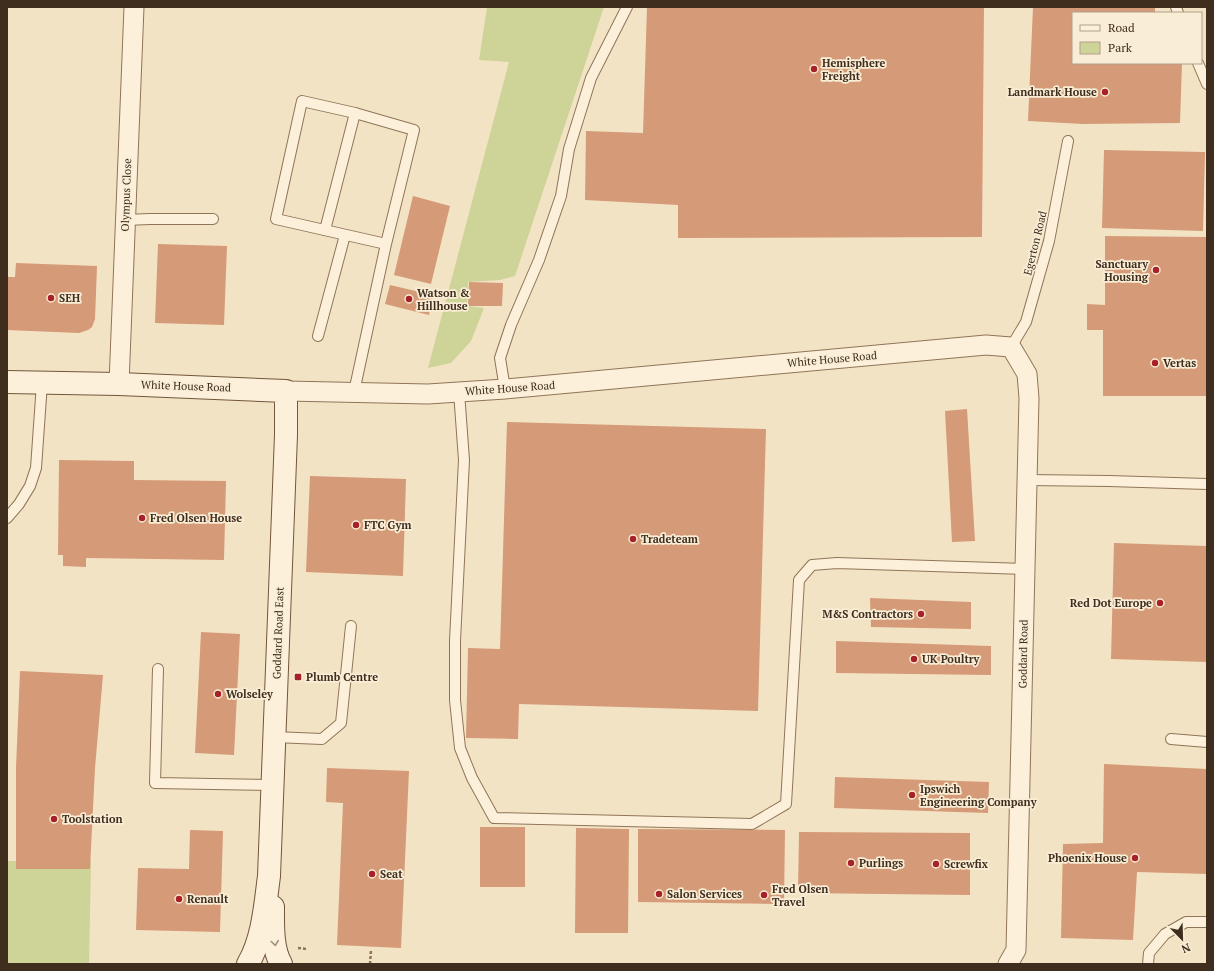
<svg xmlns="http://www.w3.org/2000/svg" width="1214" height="971" font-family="'PT Serif',serif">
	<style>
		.green { fill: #ced397 }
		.building { fill: #d59a77 }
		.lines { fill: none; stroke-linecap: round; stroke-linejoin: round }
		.lane-casing { stroke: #907458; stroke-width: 12 }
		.street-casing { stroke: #907458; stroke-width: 21 }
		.secondary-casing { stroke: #72553b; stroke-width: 24 }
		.path { stroke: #907458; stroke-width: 2.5; stroke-dasharray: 3 2; stroke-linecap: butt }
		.lane { stroke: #fcf0da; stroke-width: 10 }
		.street { stroke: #fcf0da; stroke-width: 19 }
		.secondary { stroke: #fcf0da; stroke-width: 22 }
		.oneway { stroke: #9e8e7c }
		.poi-dot { fill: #a62228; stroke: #f9edd5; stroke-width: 1.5 }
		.labels { text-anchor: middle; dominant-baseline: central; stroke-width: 3.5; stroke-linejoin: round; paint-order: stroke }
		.poi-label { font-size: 11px; font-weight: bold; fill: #3f2d1e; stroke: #f9edd5; text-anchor: start }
		.street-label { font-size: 11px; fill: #3f2d1e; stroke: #f9edd5 }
	</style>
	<rect width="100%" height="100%" fill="#f3e3c5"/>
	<g class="green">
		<path d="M 487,7 L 604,7 L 515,276 L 500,280 L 468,282 L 467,306 L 484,308 L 471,341 L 451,363 L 428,368 L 509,62 L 479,60 Z"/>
		<path d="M 7,861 L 91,861 L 89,964 L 7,964 Z"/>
	</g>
	<g class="building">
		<path d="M 647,7 L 984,7 L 982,237 L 678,238 L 678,205 L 585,200 L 586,131 L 643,133 Z"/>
		<path d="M 1033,7 L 1155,7 L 1155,13 L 1073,13 L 1073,63 L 1182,63 L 1180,123 L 1083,124 L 1028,121 Z"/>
		<path d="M 1104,150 L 1205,152 L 1203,231 L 1102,228 Z"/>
		<path d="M 413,196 L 450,206 L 431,284 L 394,275 Z"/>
		<path d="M 1105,236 L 1207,237 L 1207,396 L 1103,396 L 1103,330 L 1087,330 L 1087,304 L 1105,305 Z"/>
		<path d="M 158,244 L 227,246 L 224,325 L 155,323 Z"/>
		<path d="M 16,263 L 97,266 L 95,319 L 92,327 L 88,330 L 79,333 L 7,330 L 7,277 L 15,277 Z"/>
		<path d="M 469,282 L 503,283 L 502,306 L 468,306 Z"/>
		<path d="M 390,285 L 433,295 L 429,315 L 385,304 Z"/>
		<path d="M 967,409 L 975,541 L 952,542 L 945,411 Z"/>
		<path d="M 507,422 L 766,429 L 758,711 L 519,704 L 518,739 L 466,738 L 468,648 L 500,649 Z"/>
		<path d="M 59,460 L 134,461 L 134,480 L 226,481 L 224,560 L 86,558 L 86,567 L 63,566 L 63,555 L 58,555 Z"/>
		<path d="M 310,476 L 406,479 L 403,576 L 306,572 Z"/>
		<path d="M 1114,543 L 1207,546 L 1207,662 L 1111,659 Z"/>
		<path d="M 870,598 L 971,602 L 971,629 L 871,627 Z"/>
		<path d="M 201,632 L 240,634 L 234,755 L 195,753 Z"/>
		<path d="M 836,641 L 991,646 L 991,675 L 836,673 Z"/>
		<path d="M 20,671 L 103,675 L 95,768 L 90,869 L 16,869 L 16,768 Z"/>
		<path d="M 1104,764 L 1207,769 L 1207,874 L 1137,872 L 1133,940 L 1061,938 L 1063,844 L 1103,843 Z"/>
		<path d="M 327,768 L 409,771 L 401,948 L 337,945 L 343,803 L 326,802 Z"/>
		<path d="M 835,777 L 989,782 L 988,813 L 834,808 Z"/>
		<rect x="480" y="827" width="45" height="60"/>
		<path d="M 576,828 L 629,829 L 628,933 L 575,933 Z"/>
		<path d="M 638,829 L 785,830 L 784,904 L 638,902 Z"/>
		<path d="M 190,830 L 223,831 L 220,932 L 136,930 L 138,868 L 189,869 Z"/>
		<path d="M 799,832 L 970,833 L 970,895 L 798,893 Z"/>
	</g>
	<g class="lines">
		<g class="lane-casing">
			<g id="lane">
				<path d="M 1176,7 L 1178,13"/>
				<path d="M 1198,63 L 1207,84"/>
				<path d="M 125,220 L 150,219 L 213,219"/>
				<path d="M 325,230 L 355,113"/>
				<path d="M 318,336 L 345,235"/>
				<path d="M 1011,347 L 1026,322 L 1049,241 L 1068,141"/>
				<path d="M 505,389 L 500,358 L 511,325 L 539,260 L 561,196 L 569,149 L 591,78 L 627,7"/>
				<path d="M 354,392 L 386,244 L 276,219 L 302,101 L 355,113 L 414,130 L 386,244"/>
				<path d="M 459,392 L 464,460 L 455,641 L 455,700 L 460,748 L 472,778 L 494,818 L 752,824 L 786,804 L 799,580 L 812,565 L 837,563 L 1025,569"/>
				<path d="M 1027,480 L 1109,481 L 1207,484"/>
				<path d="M 7,518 L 19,504 L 30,486 L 36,468 L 42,383"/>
				<path d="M 158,669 L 155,783 L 273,785"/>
				<path d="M 274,737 L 322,739 L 341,723 L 351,626"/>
				<path d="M 1171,739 L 1207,742"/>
				<path d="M 1148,964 L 1149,953 L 1165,934 L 1186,922 L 1207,922"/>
			</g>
		</g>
		<g class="street-casing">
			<g id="street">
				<path d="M 119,384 L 134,7"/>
				<path d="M 286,391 L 428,394 L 505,389 L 986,345 L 1011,347 L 1027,374 L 1029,398 L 1016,950 L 1008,964"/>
			</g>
		</g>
		<g class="secondary-casing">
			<g id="secondary">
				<path d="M 7,382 L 119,384 L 286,391 L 286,435 L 269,876 C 265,906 263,938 248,964"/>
				<path d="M 273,907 C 273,925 272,948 281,964"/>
			</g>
		</g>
		<g class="path">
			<path d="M 298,948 L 307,949"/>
			<path d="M 370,964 L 371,950"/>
		</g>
		<use href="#lane" class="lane"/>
		<use href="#street" class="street"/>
		<use href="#secondary" class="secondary"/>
	</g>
	<defs><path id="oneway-chevron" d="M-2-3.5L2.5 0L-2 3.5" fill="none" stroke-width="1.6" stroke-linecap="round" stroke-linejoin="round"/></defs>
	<use class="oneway" href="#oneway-chevron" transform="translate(275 943) rotate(82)"/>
	<g class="poi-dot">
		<circle cx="814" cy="69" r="4"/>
		<circle cx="1105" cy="92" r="4"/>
		<circle cx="1156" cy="270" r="4"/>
		<circle cx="51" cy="298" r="4"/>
		<circle cx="409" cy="299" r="4"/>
		<circle cx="1155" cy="363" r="4"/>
		<circle cx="142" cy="518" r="4"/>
		<circle cx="356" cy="525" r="4"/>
		<circle cx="633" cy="539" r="4"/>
		<circle cx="1160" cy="603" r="4"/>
		<circle cx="921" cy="614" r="4"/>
		<circle cx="914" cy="659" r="4"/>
		<rect x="294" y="673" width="8" height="8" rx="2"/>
		<circle cx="218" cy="694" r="4"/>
		<circle cx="912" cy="795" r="4"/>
		<circle cx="54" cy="819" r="4"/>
		<circle cx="1135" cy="858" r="4"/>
		<circle cx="851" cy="863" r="4"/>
		<circle cx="936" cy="864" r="4"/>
		<circle cx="372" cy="874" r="4"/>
		<circle cx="659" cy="894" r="4"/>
		<circle cx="764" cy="895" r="4"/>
		<circle cx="179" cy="899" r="4"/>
	</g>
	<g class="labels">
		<g class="poi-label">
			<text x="822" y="63">Hemisphere<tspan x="822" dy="13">Freight</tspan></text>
			<text x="1097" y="92" text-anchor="end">Landmark House</text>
			<text x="1148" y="264" text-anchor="end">Sanctuary<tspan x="1148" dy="13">Housing</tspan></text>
			<text x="417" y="293">Watson &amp;<tspan x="417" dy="13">Hillhouse</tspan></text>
			<text x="59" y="298">SEH</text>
			<text x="1163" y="363">Vertas</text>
			<text x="150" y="518">Fred Olsen House</text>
			<text x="364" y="525">FTC Gym</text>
			<text x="641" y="539">Tradeteam</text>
			<text x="1152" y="603" text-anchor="end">Red Dot Europe</text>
			<text x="913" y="614" text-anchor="end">M&amp;S Contractors</text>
			<text x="922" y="659">UK Poultry</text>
			<text x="306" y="677">Plumb Centre</text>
			<text x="226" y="694">Wolseley</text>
			<text x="920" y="789">Ipswich<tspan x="920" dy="13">Engineering Company</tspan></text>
			<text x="62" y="819">Toolstation</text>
			<text x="1127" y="858" text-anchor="end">Phoenix House</text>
			<text x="859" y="863">Purlings</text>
			<text x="944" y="864">Screwfix</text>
			<text x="380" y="874">Seat</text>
			<text x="772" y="889">Fred Olsen<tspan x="772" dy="13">Travel</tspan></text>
			<text x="667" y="894">Salon Services</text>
			<text x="187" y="899">Renault</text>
		</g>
		<g class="street-label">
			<text transform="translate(126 195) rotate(-88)">Olympus Close</text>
			<text transform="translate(1035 243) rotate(-76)">Egerton Road</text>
			<text transform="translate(832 359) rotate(-5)">White House Road</text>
			<text transform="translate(186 386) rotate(2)">White House Road</text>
			<text transform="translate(510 388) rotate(-4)">White House Road</text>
			<text transform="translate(278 633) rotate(-88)">Goddard Road East</text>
			<text transform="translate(1023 654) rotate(-89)">Goddard Road</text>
		</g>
	</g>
	<rect width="1214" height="971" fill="none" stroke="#3f2d1e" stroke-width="16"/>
	<rect x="1072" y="12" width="130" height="52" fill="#f9edd5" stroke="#afa08c"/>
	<rect x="1080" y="25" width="20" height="6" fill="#fcf0da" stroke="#afa08c"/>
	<text x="1108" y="32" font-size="12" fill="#3f2d1e">Road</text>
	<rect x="1080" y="42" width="20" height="12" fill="#ced397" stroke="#afa08c"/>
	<text x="1108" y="52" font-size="12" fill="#3f2d1e">Park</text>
	<g transform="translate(1182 939) rotate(157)" stroke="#f9edd5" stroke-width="3" paint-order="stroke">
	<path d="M0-3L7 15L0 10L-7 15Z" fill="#3f2d1e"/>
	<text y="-6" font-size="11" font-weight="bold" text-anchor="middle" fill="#3f2d1e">N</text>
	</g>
</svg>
